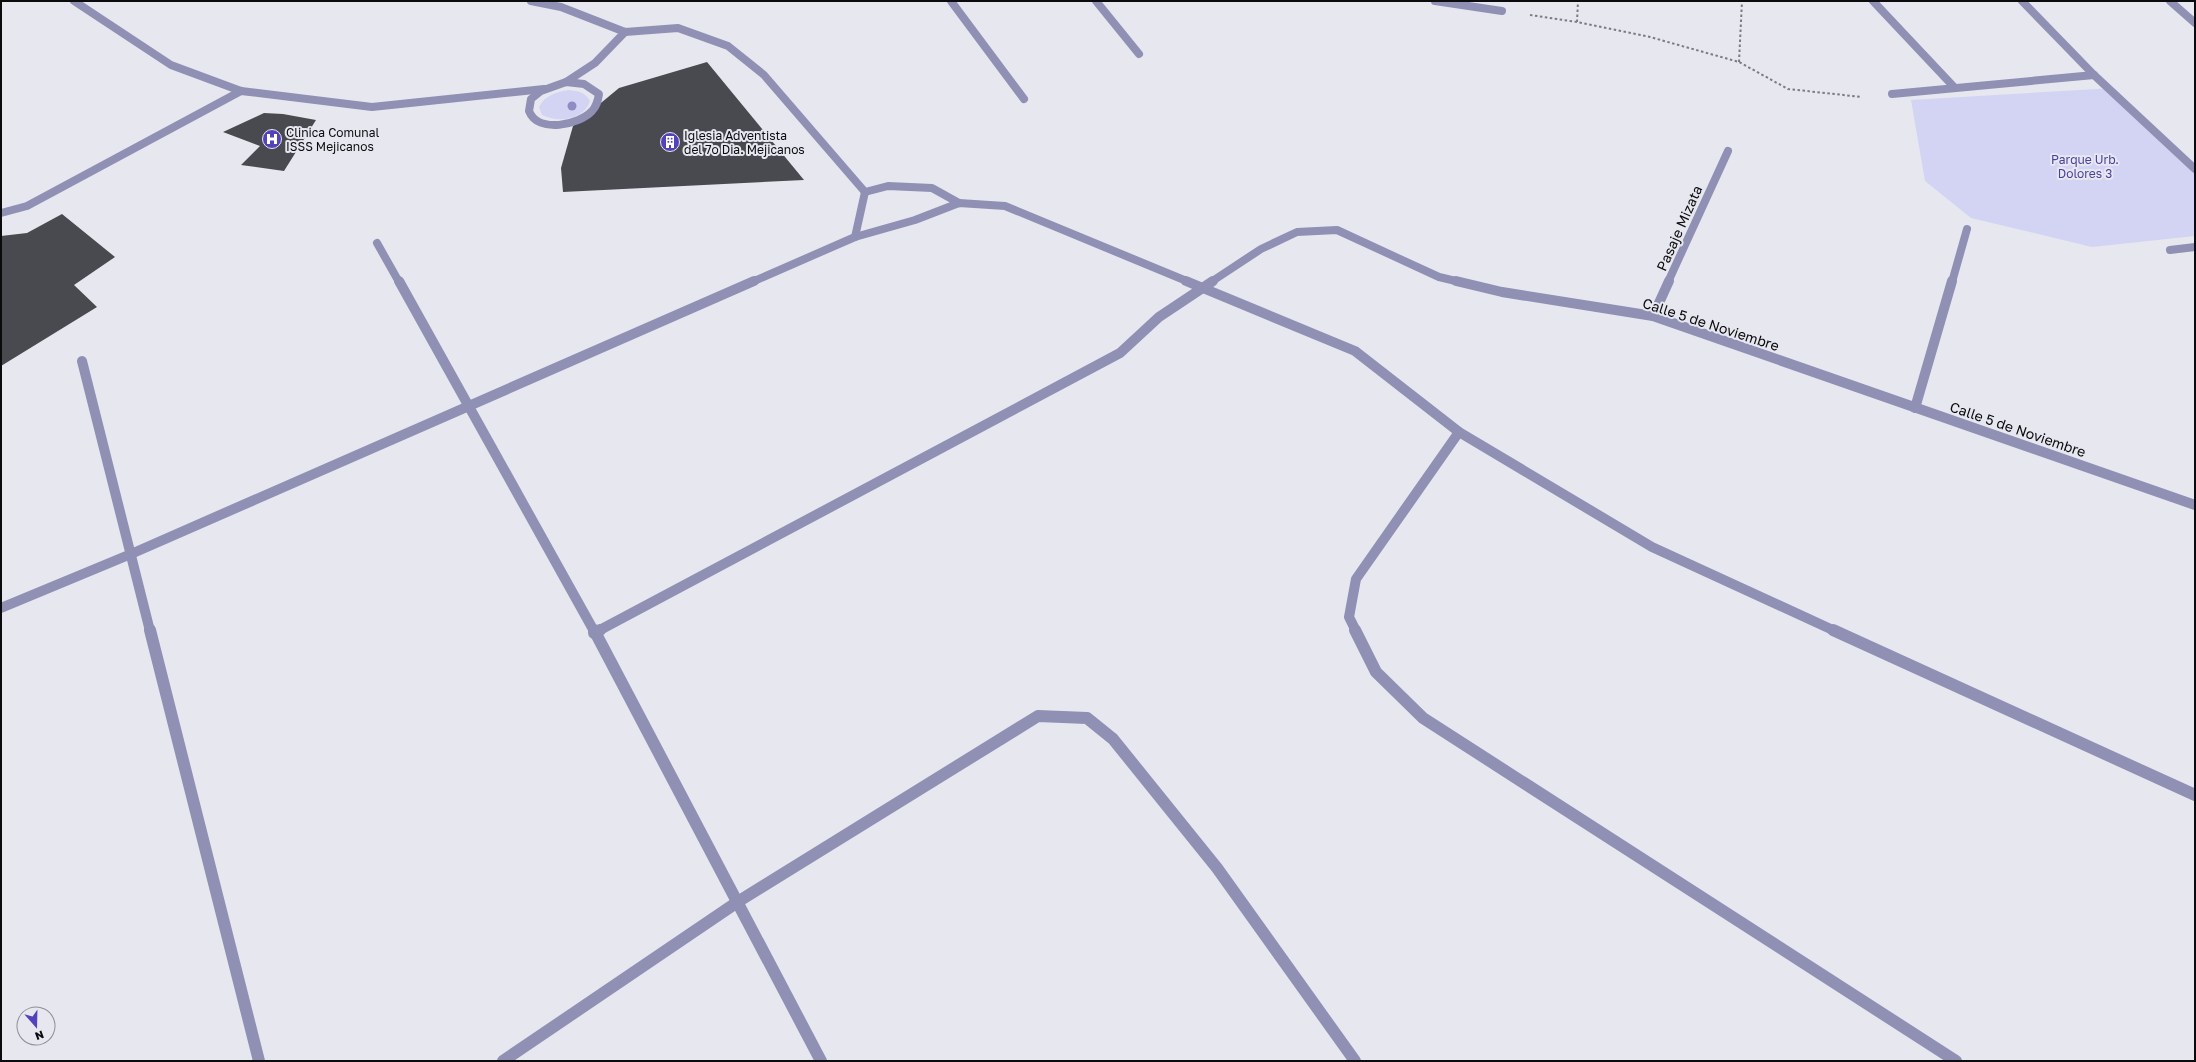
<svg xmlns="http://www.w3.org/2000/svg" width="2196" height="1062" font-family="'Golos Text',sans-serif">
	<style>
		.green { fill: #d3d4f3 }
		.building { fill: #494950 }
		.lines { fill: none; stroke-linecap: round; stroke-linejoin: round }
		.path { stroke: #7b7b81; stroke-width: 2; stroke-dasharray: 2.5 2.5; stroke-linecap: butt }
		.minor-far2 { stroke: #8f90b4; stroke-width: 8 }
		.minor-far1 { stroke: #8f90b4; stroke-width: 10 }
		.minor { stroke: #8f90b4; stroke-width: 12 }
		.tree { fill: #918bc3 }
		.labels { text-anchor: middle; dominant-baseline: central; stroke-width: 4; stroke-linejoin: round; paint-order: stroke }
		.far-poi-label { font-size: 12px; fill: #0b0b0e; stroke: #e7e7f0; text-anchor: start }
		.far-park-label { font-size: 12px; fill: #4a409e; stroke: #e7e7f0 }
		.street-label { font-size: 14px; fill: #0b0b0e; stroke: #e7e7f0 }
	</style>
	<rect width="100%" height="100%" fill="#e7e7f0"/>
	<g class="green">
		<path d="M 2114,88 L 2195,167 L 2195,236 L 2092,247 L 1971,218 L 1925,181 L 1911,100 Z"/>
		<path d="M 569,90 C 578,91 585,92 590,101 C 584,120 558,123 542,115 L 539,107 C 545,95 557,92 569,90 Z"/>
	</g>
	<g class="building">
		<path d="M 707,62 L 804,180 L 563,192 L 561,168 L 573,126 L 619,88 Z"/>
		<path d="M 264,113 L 283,114 L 316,120 L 284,171 L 241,165 L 260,146 L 223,132 Z"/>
		<path d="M 62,214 L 115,257 L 74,285 L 97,307 L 1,366 L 1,236 L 27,233 Z"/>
	</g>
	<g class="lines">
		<g class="path">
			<path d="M 1530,15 L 1577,22 L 1650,37 L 1739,62 L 1788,89 L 1862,97"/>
			<path d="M 1577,22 L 1578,1"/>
			<path d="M 1739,62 L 1742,1"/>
		</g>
		<g class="minor-far2">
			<path d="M 74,1 L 171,65 L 241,91 L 372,107 L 544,89"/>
			<path d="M 531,1 L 561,7 L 625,32 L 678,28 L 728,46 L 764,75 L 865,192"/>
			<path d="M 951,1 L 1024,99"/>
			<path d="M 1096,1 L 1139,54"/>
			<path d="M 1435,1 L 1502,11"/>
			<path d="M 1873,1 L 1954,87"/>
			<path d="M 2022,1 L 2094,75 L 2195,169"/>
			<path d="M 2170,1 L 2195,23"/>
			<path d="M 566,82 L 584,84 L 599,94 C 598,100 597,106 592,111 C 579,125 538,134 529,111 L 531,99 L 541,91 Z"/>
			<path d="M 566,82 L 595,63 L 625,32"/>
			<path d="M 1892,94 L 2094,75"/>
			<path d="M 865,192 L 888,186 L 932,188 L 959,203"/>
			<path d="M 1,213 L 27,206 L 241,91"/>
			<path d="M 855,237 L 865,192"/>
			<path d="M 377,243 L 399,282"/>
			<path d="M 2170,250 L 2195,247"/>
			<path d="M 752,282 L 855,237 L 915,220 L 959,203 L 1005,206 L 1189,282"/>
			<path d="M 1211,282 L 1261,249 L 1297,232 L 1337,230 L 1439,277 L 1460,282"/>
			<path d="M 1668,282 L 1728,151"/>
			<path d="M 1952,282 L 1967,229"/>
		</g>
		<g class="minor-far1">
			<path d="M 399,281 L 594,631"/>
			<path d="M 1186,281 L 1355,351 L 1459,432 L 1652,547 L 1835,631"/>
			<path d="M 1456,281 L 1502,292 L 1653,316 L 2195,505"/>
			<path d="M 1653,316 L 1669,281"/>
			<path d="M 82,361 L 150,631"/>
			<path d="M 1915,408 L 1952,281"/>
			<path d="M 1,608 L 131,554 L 754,281"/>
			<path d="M 598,631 L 1120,353 L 1159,317 L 1213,281"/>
			<path d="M 1356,631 L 1349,617 L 1356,579 L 1459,432"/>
		</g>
		<g class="minor">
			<path d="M 150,630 L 259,1061"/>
			<path d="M 594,630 L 821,1061"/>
			<path d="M 1355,630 L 1376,672 L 1423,718 L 1956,1061"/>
			<path d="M 1833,630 L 2195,795"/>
			<path d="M 594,633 L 600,630"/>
			<path d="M 503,1061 L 739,901 L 1038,716 L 1087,718 L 1113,739 L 1217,868 L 1355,1061"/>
		</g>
	</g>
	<circle class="tree" cx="572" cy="106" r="4.5"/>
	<defs>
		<g id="hospital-disc" transform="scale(1)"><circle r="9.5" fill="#5343ba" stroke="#e7e7f0"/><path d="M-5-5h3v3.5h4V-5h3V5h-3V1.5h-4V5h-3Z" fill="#fff"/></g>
		<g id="building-disc" transform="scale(1)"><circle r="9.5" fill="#5343ba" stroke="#e7e7f0"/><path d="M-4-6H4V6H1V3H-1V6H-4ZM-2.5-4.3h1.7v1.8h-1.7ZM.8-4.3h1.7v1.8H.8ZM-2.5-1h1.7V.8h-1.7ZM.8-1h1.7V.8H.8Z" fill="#fff"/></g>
	</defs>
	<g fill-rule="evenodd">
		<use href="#hospital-disc" x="272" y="139"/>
		<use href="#building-disc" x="670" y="142"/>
	</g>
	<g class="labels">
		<g class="far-poi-label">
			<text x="286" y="132">Clinica Comunal<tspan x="286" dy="14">ISSS Mejicanos</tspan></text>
			<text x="684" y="135">Iglesia Adventista<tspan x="684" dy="14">del 7o Dia. Mejicanos</tspan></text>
		</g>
		<g class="far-park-label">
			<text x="2085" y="159">Parque Urb.<tspan x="2085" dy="14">Dolores 3</tspan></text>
		</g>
		<g class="street-label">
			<text transform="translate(1679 228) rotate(-66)">Pasaje Mizata</text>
			<text transform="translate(1711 324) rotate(18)">Calle 5 de Noviembre</text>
			<text transform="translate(2018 429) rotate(19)">Calle 5 de Noviembre</text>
		</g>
	</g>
	<rect width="2196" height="1062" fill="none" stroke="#0b0b0e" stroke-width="4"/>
	<g transform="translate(36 1026) rotate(160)"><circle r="19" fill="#e7e7f0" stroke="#8f8f96"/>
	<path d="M0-3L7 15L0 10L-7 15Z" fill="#5343ba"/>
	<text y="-6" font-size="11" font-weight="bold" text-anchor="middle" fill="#0b0b0e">N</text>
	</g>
</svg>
